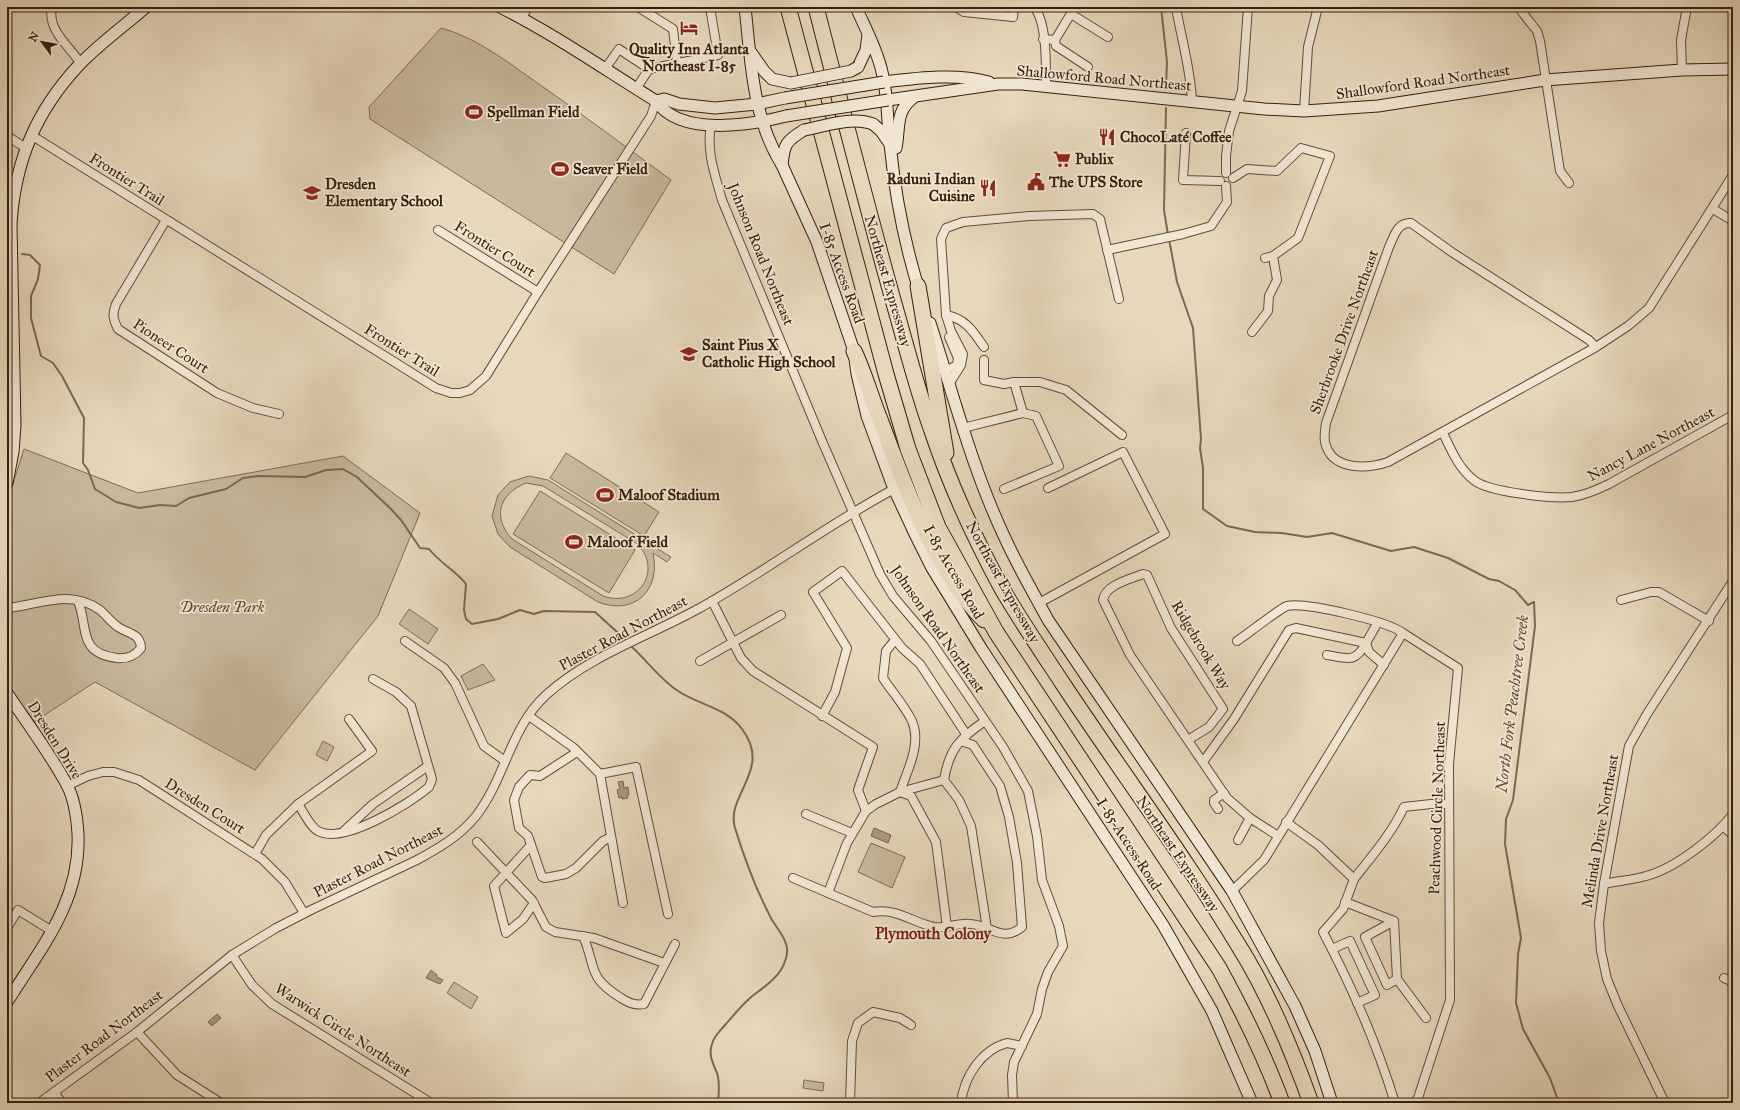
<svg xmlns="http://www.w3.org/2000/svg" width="1740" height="1110" font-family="'IM FELL Great Primer',serif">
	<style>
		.green { fill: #c8b99d; stroke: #806c54; fill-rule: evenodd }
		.water { fill: #aa997f; stroke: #7c6851 }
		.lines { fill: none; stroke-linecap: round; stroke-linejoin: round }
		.stream { stroke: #7c6851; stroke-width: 2 }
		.street-casing { stroke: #634d37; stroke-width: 10 }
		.secondary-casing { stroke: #371f0b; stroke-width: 13 }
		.highway-casing { stroke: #371f0b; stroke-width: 17 }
		.street { stroke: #efe6d3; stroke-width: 8 }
		.secondary { stroke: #efe6d3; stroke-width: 11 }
		.highway { stroke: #e6d8bb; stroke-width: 15 }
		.secondary-bridge-casing { stroke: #371f0b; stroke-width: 13; stroke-linecap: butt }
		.secondary-bridge { stroke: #efe6d3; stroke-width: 11 }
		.labels { text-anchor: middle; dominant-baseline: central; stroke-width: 3.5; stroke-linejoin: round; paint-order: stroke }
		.poi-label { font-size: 15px; font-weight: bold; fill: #371f0b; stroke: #efe6d3; text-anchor: start }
		.street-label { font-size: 15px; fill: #371f0b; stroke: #efe6d3 }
		.park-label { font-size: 15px; font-style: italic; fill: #5b4630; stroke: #efe6d3 }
		.water-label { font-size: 16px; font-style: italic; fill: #5f4a34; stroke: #efe6d3 }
		.neighbourhood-label { font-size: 16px; font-weight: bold; fill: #7a1f14; stroke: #efe6d3 }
	</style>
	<rect width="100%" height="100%" fill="#e6d8bb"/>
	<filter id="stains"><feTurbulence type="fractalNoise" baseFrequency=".005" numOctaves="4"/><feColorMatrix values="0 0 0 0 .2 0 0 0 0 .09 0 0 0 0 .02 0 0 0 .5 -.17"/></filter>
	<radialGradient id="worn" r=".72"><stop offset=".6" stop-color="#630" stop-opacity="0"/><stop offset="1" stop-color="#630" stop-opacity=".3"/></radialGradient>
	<g class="green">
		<path d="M 441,28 C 477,38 506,61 536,82 C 582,114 626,147 671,180 L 614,274 L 370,119 L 369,107 Z"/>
		<path d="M 24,449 L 138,493 L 343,456 L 420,513 L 378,616 L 255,770 L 95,682 L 31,724 L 7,688 L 7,503 Z"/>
		<path d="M 566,453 L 659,512 L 644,536 L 550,478 Z"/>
		<path d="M 529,476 L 548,480 L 671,557 L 667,562 L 653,553 C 661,590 635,616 598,602 L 510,547 L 498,534 L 492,516 L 498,495 L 510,482 ZM 526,483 L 543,486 L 636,543 C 664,568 639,609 603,596 L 512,539 C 492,517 499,494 526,483 Z"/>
		<path d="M 540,491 L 635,550 L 609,593 L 513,534 Z"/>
		<path d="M 409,609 L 438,629 L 428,644 L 399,624 Z"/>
		<path d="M 483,664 L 495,680 L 468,690 L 461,676 Z"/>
		<path d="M 323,741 L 334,747 L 327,761 L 316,755 Z"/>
		<path d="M 871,843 L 905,857 L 892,888 L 858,872 Z"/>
		<path d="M 454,982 L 478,997 L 471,1009 L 447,993 Z"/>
		<path d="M 804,1080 L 824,1083 L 823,1091 L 803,1088 Z"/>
	</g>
	<g class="water">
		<path d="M 623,781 L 624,788 L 628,787 L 629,795 L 627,795 L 628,798 L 622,799 L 622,797 L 619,798 L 617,790 L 620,789 L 618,782 Z"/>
		<path d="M 874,828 L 891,835 L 888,843 L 871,836 Z"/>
		<path d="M 431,970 L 437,975 L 437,977 L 443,980 L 440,984 L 426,978 Z"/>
		<path d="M 217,1014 L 221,1018 L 212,1026 L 208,1022 Z"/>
	</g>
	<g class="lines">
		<g class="stream">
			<path d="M 1161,7 L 1167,62 L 1166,88"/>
			<path d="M 1166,108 L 1164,210 L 1168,235"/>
			<path d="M 1169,239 L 1177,282 L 1193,328 L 1201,439 L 1200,448 L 1203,468 L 1203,509 L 1227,526 L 1255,532 L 1282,533 L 1307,537 L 1332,533 L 1391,551 L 1414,547 L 1448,558 L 1489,579 L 1499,581 L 1515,590 L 1528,605 L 1534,602 L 1535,626 L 1513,800 L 1506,819 L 1505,844 L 1521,938 L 1518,954 L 1516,1003 L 1523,1029 L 1550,1078 L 1559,1103"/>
			<path d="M 22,254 L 30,255 L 40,265 L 38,279 L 31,296 L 31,318 L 41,356 L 53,363 L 62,376 L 84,418 L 83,463 L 88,470 L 95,489 L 116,502 L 139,508 L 160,505 L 176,506 L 189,498 L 226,489 L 243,478 L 258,476 L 305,477 L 326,470 L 343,469 L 357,477 L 391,509 L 401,520 L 420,548 L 429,549 C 440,563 455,570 466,584 L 464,610 L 466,619 L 472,624 L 498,619 L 520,610 L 534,614 L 544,611 L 595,612 L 627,641"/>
			<path d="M 630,645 C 645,659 659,677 675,689 C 697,705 726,707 742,729 C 773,770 725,795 735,828 C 744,857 754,885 768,912 C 772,923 783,933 786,944 C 788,949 787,956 785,961 C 780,978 762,988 750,998 C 741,1006 733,1016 725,1025 C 720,1031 714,1036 712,1044 C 708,1055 713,1063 717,1073 C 720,1082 719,1093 718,1103"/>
		</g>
		<g class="street-casing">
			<g id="street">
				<path d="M 52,7 C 47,31 69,45 81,64"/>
				<path d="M 638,7 L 673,29 L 677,62"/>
				<path d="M 956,7 L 964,12 L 1013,17 L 1014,7"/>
				<path d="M 1034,7 C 1047,22 1046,65 1046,85"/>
				<path d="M 1176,7 C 1181,37 1191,71 1192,101"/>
				<path d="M 1518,7 L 1537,31 L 1540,41 L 1560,171 L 1569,183"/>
				<path d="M 1071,14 L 1108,37"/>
				<path d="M 522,18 L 528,7"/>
				<path d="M 1043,39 L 1055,40 L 1075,7"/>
				<path d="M 1055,40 L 1056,46 L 1088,67"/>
				<path d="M 605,69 L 619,49 L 649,69 L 636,89"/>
				<path d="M 649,69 L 718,55 L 710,7"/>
				<path d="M 1682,70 L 1681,40 L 1687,7"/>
				<path d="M 1304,111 L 1308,47 L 1318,7"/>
				<path d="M 711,125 C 706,151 715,175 722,200 L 822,441 L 880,574 L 893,596 L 931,641 L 1003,747 L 1028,791 L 1037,836 L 1042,880 L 1059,926 L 1063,946 L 1048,972 L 1042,989 L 1037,1014 L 1014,1062 L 1012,1075 L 1013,1103"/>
				<path d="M 1186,133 L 1183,180 L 1220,181"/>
				<path d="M 31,135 L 436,388 L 451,393 L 460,393 L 470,390 L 486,376 L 538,292 L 651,116 L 656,101"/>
				<path d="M 7,136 L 26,148"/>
				<path d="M 1226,173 L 1226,156 L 1229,131 L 1242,91 L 1248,7"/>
				<path d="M 1233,178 L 1247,169 L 1277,171 L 1301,148 L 1330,156 L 1298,238 L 1273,256 L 1277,280 L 1269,296 L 1268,311 L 1252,332"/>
				<path d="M 1713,209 L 1733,221"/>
				<path d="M 166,220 L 116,304 C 112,314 113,319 118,329 L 217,393 L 253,408 L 279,414"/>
				<path d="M 438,230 L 538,292"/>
				<path d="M 1107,250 L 1183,234 L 1211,226 L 1227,202 L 1226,186"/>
				<path d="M 1265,258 L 1273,256"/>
				<path d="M 946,315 C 966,319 973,331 984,347"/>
				<path d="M 1596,347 L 1589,340 L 1453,253 L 1411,223 C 1397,222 1394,237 1389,247 L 1326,423 C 1325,429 1324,436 1325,442 C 1331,471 1367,469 1388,462 L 1596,347 L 1628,326 L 1649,308 L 1733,175"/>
				<path d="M 984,360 L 984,380 L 1004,384 L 1014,382 L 1040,382 L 1066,390 L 1122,435"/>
				<path d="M 945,371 L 957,365 L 958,358 L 949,337"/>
				<path d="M 1014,382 L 1023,413"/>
				<path d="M 949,384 L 961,365 L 963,354 L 951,331 L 946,315 L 941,239 L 946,228 L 963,222 L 1029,216 L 1093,214 L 1100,219 L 1119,299"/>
				<path d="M 963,428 L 1023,413 L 1036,416 L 1059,466 L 1004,489"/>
				<path d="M 1443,433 C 1451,450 1459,469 1475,481 C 1490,492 1552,499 1572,497 C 1585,495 1597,490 1609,484 L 1733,415"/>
				<path d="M 1621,600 L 1651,592 L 1659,592 L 1709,621"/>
				<path d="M 712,601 L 741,658 L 753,671 L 873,747 L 858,790 L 866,811 L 847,843 L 828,893"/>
				<path d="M 1039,603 L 1165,534 L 1123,452 L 1048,488"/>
				<path d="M 7,608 C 39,605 70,588 100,610 C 106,615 111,622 118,627 C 129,634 140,633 141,648 C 135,656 128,659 117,658 C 77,653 89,628 78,601"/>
				<path d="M 405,641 L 444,668 L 455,683 L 484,746 L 505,761"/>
				<path d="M 1237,641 C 1246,635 1279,609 1287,606 C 1306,602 1387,621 1403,633"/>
				<path d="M 1366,643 L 1369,652 L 1384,665"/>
				<path d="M 1327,655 C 1347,658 1355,664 1366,643"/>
				<path d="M 700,661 L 781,615"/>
				<path d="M 529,716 L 574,748 L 600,774 L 623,903"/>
				<path d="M 985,721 C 960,738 949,749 944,780 L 959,800 L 971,826 L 987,929"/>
				<path d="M 1188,740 L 1209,727 L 1223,709 L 1171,628 L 1147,575 L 1143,574 C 1130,579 1105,585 1103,600 L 1130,655 L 1227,798 L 1250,818 L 1278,836"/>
				<path d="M 577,752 L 540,776 L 530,775 L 519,787 L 514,800 L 519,828 L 528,836 L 542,877 L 545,878 L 566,874 L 576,868 L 603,841 L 611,837"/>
				<path d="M 1203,762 L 1234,719 L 1289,630 L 1296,628 L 1366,643 L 1378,622"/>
				<path d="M 600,774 L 636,767 L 668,914"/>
				<path d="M 944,780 L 900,792 L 911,796 L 936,842 L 947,927"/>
				<path d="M 67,786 L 88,776 L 103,772 L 114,772 L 139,780 L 262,859 L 285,882 L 304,913"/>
				<path d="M 298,804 C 303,811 310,827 318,831 C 343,845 409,804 429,787 L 432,779 L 411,706 L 396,692 L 373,679"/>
				<path d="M 1218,809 L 1214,803 L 1214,800 L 1224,793"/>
				<path d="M 866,811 L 876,804 L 900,792 C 907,771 922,744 912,721 C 905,706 892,692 883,678 L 886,651 L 895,640"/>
				<path d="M 806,814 L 852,833"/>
				<path d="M 1286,822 L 1318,845 L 1354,879 L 1343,909 L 1323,932 C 1352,987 1377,1044 1395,1103"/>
				<path d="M 1724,827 L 1733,835"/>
				<path d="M 344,831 L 373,804 L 428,766"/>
				<path d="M 1238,840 L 1250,818"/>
				<path d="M 477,842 L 532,900 L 546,927 L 555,932 L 594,938 L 664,963"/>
				<path d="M 531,845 L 494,886 L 506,933 L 523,919 L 534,903"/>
				<path d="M 255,854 L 266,835 L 298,804 L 372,751 L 349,719"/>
				<path d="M 793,878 L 873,912 C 898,908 911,922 934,927 C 947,929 959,922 971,924 C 992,926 1003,943 1022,927 L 1017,863 L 1009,817 L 1000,786 L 973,745 L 964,742 L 966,734 L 920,664 L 902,648 L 842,571 L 813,592 L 847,648 L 835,692 L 822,716"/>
				<path d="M 1354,879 C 1372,856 1392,833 1404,807 L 1431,804 L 1449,804"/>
				<path d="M 1604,884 C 1618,881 1632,880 1646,876 C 1674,869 1716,837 1733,814"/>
				<path d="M 1232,891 L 1264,860 L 1403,633 L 1458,668 L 1449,764 L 1450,1000 L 1418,1098 L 1414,1103"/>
				<path d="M 1345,902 L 1394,921 L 1397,979 L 1426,1018"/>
				<path d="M 1394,921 L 1365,937 L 1387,985 L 1397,979"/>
				<path d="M 7,928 L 18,910 L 52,931"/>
				<path d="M 583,936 C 597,968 586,976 621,998 C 627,1002 636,1006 644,1004 L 675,944"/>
				<path d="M 1332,949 L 1350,941 L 1375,995 L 1357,1003"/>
				<path d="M 232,955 L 252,985 L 272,1004 L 431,1103"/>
				<path d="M 1724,978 L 1729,980 L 1733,985"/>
				<path d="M 137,1032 L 177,1075 L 221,1103"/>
				<path d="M 54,1092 L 62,1103"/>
				<path d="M 39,1103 L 137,1032 L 232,955 L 276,928 L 313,909 L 417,860 C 439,848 460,836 476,816 C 505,779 510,728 546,695 C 589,656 647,637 698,609 C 765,572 827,525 894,489"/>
				<path d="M 850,1103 L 852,1041 L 858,1023 L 873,1012 L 900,1018 L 911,1025"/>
				<path d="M 961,1103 C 964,1077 981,1050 1007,1043 L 1022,1046"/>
				<path d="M 1665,1103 L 1618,1006 L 1607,979 L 1601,951 L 1599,923 L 1604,884 L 1629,746 L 1647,714 L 1733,581"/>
			</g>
		</g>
		<g class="secondary-casing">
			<g id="secondary">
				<path d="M 500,7 C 554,34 604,69 656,101 C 680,137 751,125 786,116"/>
				<path d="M 745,7 C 751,61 752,117 782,165 L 817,242 L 854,351 L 857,374 L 867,416 L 894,489 L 915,534 L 932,568 L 981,648 L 1163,925 L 1212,1011 L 1252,1103"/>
				<path d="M 856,7 C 865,28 877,49 882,72 C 888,96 887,120 890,144 C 895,194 905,246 920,293"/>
				<path d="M 750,51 L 764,71 L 772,79 L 791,83"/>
				<path d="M 858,67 L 866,50 L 868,35"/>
				<path d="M 884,82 C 918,78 956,73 989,82"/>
				<path d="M 888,100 L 998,84 L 1022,84 L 1264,109 L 1304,111 L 1378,106 L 1545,80 L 1682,70 L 1733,69"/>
				<path d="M 656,101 L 664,99 L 679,104 L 715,108 L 757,104 L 785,98"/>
				<path d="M 873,124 L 881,131 L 890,144"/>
				<path d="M 896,148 C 900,129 895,111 913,98"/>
				<path d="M 782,165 C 784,144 786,141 804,130"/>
				<path d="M 930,323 C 953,394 972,468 1004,536 C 1017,565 1033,592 1048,620 L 1232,891 L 1295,1006 L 1315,1051 L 1332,1103"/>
				<path d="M 7,483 L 13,452 L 15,425 L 11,224 C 15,161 36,111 79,65 C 99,44 124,26 146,7"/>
				<path d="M 7,693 C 27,723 50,753 67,785 C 75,800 77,818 78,834 C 81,901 41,948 7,1002"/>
			</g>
		</g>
		<g class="highway-casing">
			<g id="highway">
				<path d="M 788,7 L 886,374 L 908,449 L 938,527 L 996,632 L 1219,968 C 1243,1012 1265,1056 1282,1103"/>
				<path d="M 816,7 C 842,109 868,212 897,314 C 908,353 918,392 932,431 C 950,485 974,537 1001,587 C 1020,620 1042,652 1063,684 C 1122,773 1185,857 1240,948 C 1270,996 1292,1050 1311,1103"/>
				<path d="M 918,286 L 946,453"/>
				<path d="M 854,351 C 865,374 871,398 881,422 C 904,484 936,573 984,620"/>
			</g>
		</g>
		<use href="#street" class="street"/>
		<use href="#secondary" class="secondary"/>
		<use href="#highway" class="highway"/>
		<g class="secondary-bridge-casing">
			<g id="secondary-bridge">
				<path d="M 791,83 L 851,71 L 858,67"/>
				<path d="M 785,98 L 884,82"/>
				<path d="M 786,116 L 888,100"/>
				<path d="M 804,130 C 825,126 852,116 873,124"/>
			</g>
		</g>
		<use href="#secondary-bridge" class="secondary-bridge"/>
	</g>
	<defs>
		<g id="hotel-bare" transform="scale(1.38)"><path d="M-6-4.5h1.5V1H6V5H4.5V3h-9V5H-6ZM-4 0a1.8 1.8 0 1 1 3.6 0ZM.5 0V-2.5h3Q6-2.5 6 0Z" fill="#8f2418" stroke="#efe6d3" stroke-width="2.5" paint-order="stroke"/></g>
		<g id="stadium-bare" transform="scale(1.38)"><path d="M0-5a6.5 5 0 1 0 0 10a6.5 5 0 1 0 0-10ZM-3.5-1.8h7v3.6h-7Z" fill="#8f2418" stroke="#efe6d3" stroke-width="2.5" paint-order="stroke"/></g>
		<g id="restaurant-bare" transform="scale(1.38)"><path d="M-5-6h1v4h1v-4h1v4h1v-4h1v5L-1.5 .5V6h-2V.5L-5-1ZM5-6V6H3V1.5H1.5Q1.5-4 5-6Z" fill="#8f2418" stroke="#efe6d3" stroke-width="2.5" paint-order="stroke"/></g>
		<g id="supermarket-bare" transform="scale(1.38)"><path d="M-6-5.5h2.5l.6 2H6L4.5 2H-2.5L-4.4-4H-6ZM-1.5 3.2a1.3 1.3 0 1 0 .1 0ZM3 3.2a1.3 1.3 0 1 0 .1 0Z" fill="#8f2418" stroke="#efe6d3" stroke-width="2.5" paint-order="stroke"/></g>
		<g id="civic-bare" transform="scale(1.38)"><path d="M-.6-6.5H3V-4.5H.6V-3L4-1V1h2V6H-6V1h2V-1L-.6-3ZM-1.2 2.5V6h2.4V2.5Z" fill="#8f2418" stroke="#efe6d3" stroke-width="2.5" paint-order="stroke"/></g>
		<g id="school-bare" transform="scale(1.38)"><path d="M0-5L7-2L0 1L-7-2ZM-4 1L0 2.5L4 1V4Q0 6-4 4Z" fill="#8f2418" stroke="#efe6d3" stroke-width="2.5" paint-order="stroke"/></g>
	</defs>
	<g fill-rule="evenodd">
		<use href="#hotel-bare" x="689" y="28"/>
		<use href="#stadium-bare" x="474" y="112"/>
		<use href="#restaurant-bare" x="1107" y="137"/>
		<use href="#supermarket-bare" x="1062" y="159"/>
		<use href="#stadium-bare" x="560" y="169"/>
		<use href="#civic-bare" x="1036" y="182"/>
		<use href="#restaurant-bare" x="988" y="188"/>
		<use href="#school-bare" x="312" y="193"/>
		<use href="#school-bare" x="689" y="354"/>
		<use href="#stadium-bare" x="605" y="495"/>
		<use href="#stadium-bare" x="574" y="542"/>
	</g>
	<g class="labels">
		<g class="poi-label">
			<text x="689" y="49" text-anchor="middle">Quality Inn Atlanta<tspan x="689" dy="17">Northeast I-85</tspan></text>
			<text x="487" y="112">Spellman Field</text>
			<text x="1120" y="137">ChocoLaté Coffee</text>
			<text x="1075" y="159">Publix</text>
			<text x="573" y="169">Seaver Field</text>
			<text x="975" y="179" text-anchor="end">Raduni Indian<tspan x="975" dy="17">Cuisine</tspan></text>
			<text x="1049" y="182">The UPS Store</text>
			<text x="325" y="184">Dresden<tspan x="325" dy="17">Elementary School</tspan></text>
			<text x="702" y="345">Saint Pius X<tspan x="702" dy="17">Catholic High School</tspan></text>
			<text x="618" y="495">Maloof Stadium</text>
			<text x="587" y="542">Maloof Field</text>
		</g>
		<g class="street-label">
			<text transform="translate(1104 78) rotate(5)">Shallowford Road Northeast</text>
			<text transform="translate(1423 82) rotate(-8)">Shallowford Road Northeast</text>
			<text transform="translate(127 179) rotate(32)">Frontier Trail</text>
			<text transform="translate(495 249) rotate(32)">Frontier Court</text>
			<text transform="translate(761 254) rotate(68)">Johnson Road Northeast</text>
			<text transform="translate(842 273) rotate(70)">I-85 Access Road</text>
			<text transform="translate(888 281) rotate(74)">Northeast Expressway</text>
			<text transform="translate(1344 332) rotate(-70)">Sherbrooke Drive Northeast</text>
			<text transform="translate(171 346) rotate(33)">Pioneer Court</text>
			<text transform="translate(402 350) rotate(32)">Frontier Trail</text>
			<text transform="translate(1651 444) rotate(-28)">Nancy Lane Northeast</text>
			<text transform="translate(954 572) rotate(60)">I-85 Access Road</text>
			<text transform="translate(1003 582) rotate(61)">Northeast Expressway</text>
			<text transform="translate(938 629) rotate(55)">Johnson Road Northeast</text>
			<text transform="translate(623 633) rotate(-28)">Plaster Road Northeast</text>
			<text transform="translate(1201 645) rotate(59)">Ridgebrook Way</text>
			<text transform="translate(55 740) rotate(58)">Dresden Drive</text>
			<text transform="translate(205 806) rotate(32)">Dresden Court</text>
			<text transform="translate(1437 808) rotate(-88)">Peachwood Circle Northeast</text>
			<text transform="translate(1600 831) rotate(-80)">Melinda Drive Northeast</text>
			<text transform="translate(1129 844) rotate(57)">I-85 Access Road</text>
			<text transform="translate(1178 854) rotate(56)">Northeast Expressway</text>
			<text transform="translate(378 861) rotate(-27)">Plaster Road Northeast</text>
			<text transform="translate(343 1030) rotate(33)">Warwick Circle Northeast</text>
			<text transform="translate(104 1036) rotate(-37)">Plaster Road Northeast</text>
		</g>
		<g class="park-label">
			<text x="222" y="607">Dresden Park</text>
		</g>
		<g class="water-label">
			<text transform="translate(1512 704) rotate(-83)">North Fork Peachtree Creek</text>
		</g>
		<g class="neighbourhood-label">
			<text x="933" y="933">Plymouth Colony</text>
		</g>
	</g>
	<rect width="1740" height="1110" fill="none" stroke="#e6d8bb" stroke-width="24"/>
	<rect x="8" y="8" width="1724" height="1094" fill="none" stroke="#371f0b" stroke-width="2"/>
	<rect x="12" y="12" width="1716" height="1086" fill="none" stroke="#371f0b"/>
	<g transform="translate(42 42) rotate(302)" stroke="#efe6d3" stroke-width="3" paint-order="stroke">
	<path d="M0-3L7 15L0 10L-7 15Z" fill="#371f0b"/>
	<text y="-6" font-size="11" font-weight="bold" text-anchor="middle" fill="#371f0b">N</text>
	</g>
	<rect width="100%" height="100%" filter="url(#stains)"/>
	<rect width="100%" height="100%" fill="url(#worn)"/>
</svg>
